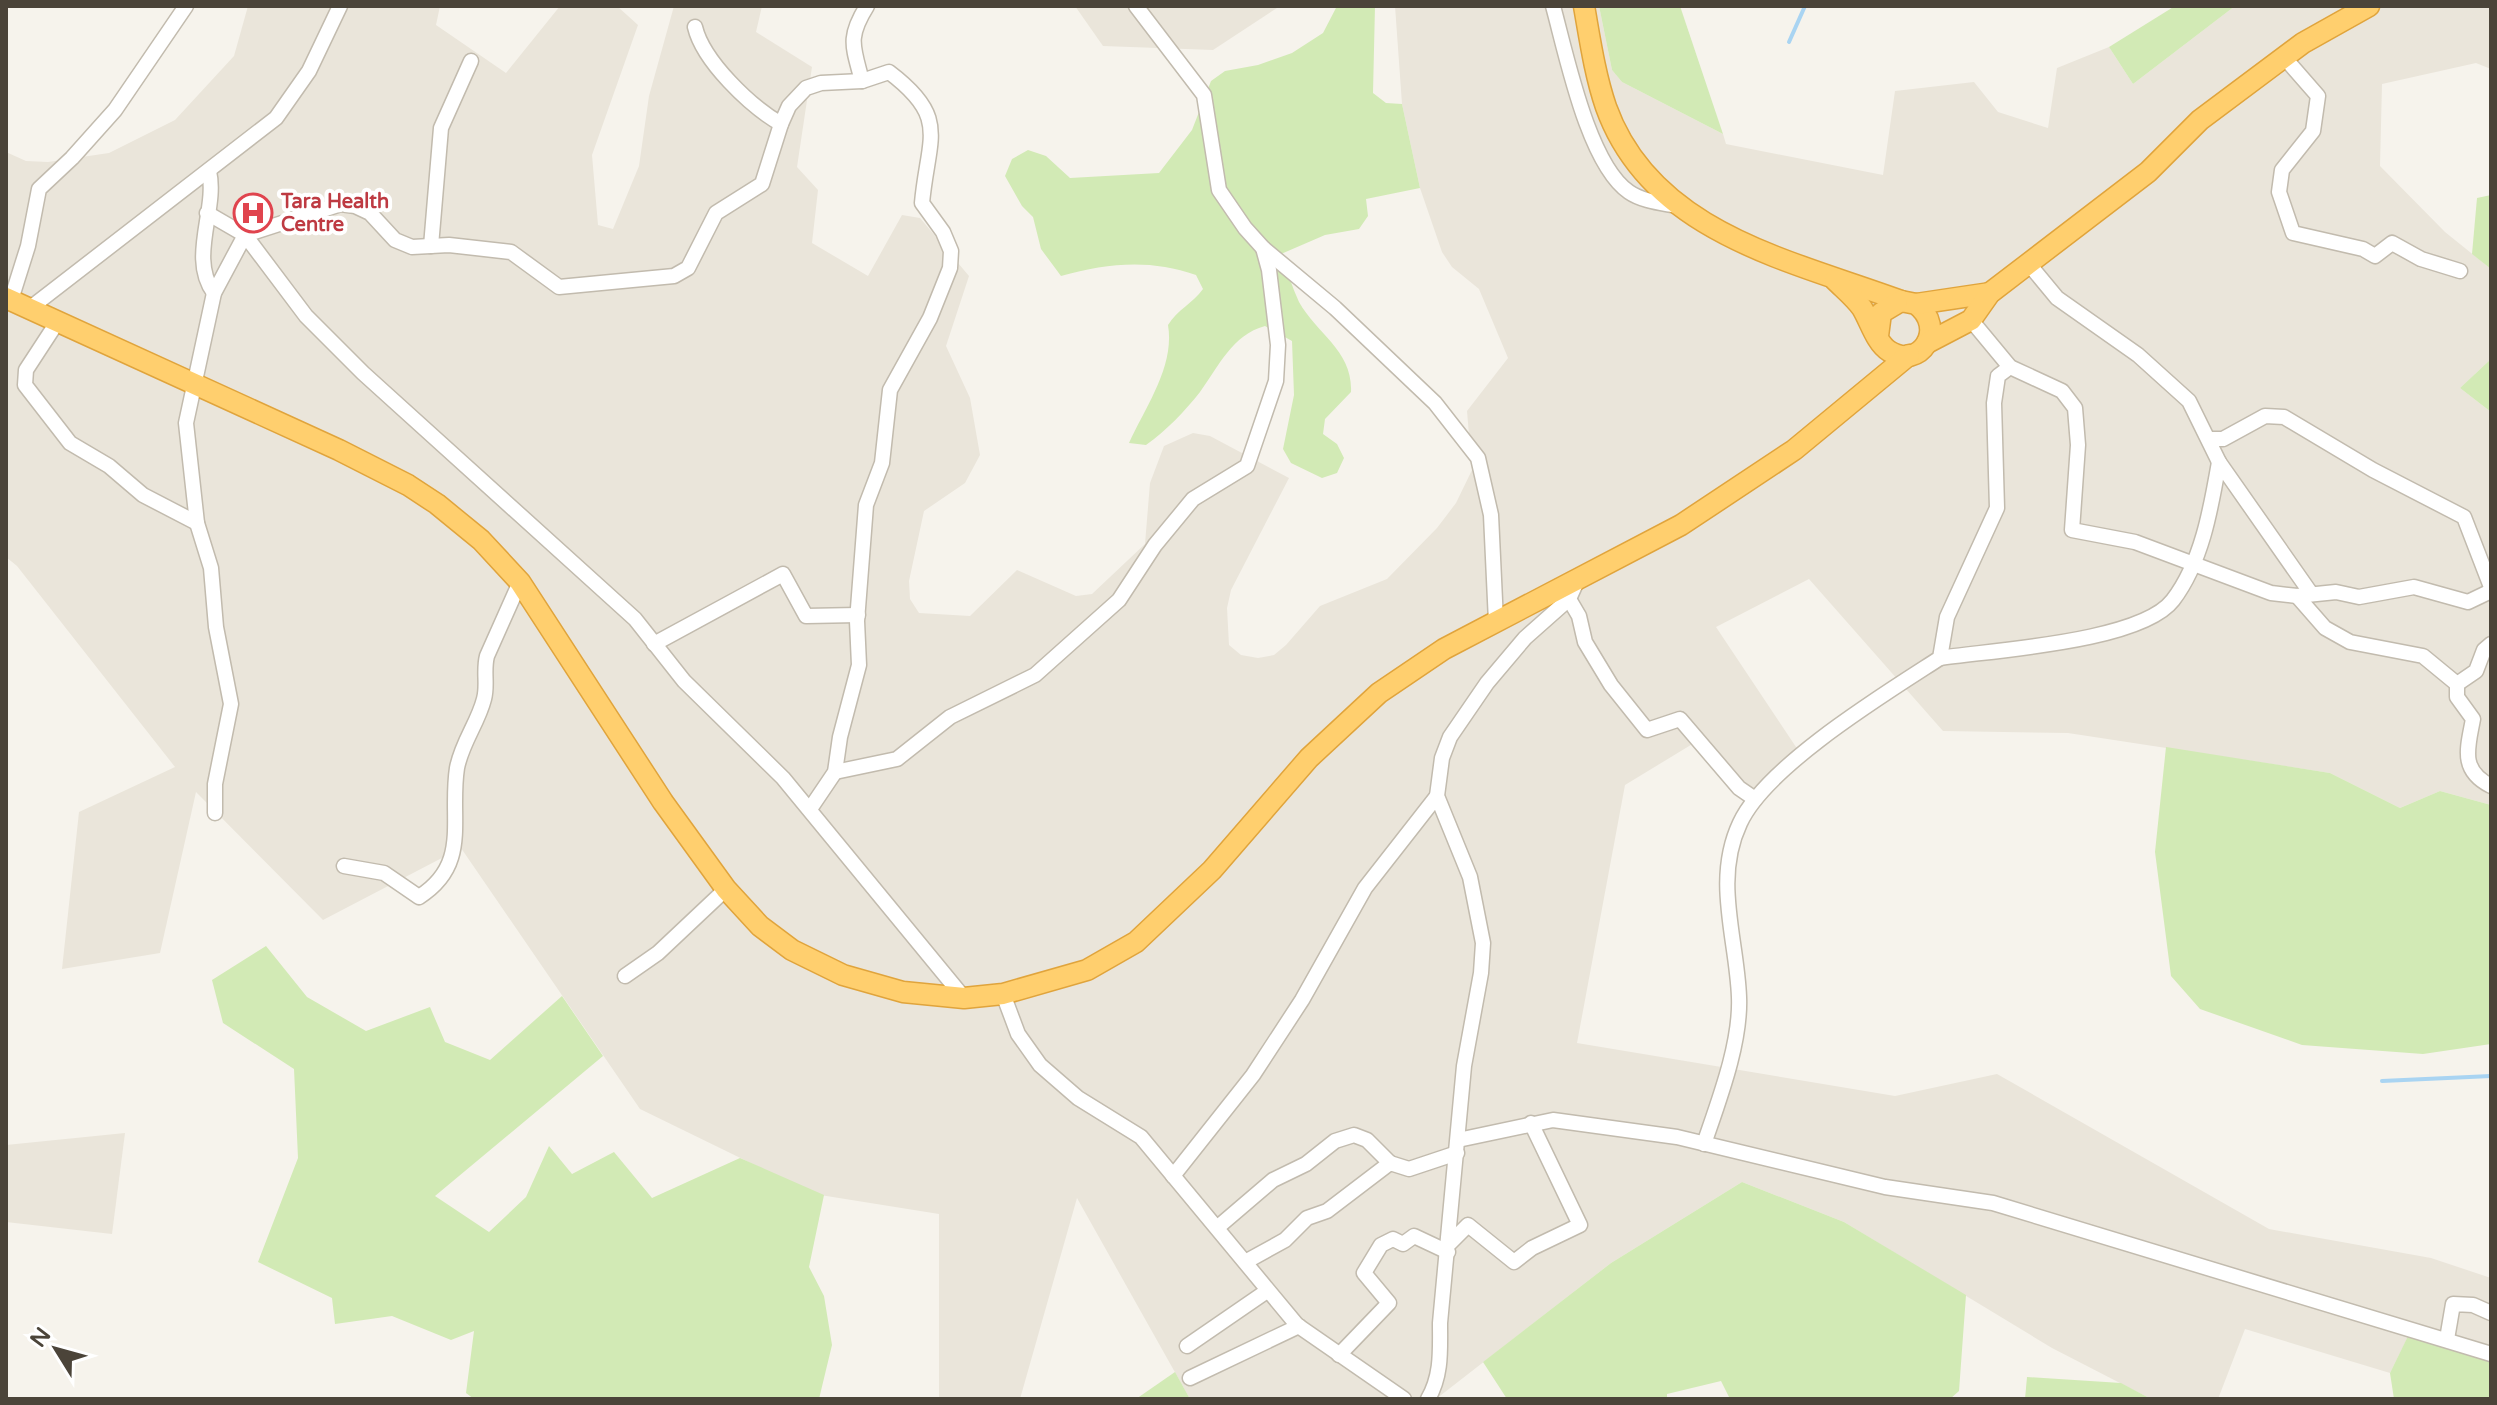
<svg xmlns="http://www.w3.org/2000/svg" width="2497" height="1405" font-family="'Varela Round',sans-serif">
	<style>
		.residential { fill: #eae5da }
		.green { fill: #d2eab5 }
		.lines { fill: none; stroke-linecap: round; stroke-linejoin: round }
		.stream { stroke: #a9d4f2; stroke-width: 4 }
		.minor-casing { stroke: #c2bbae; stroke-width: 17 }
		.highway-casing { stroke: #e0a43c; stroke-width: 23 }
		.minor { stroke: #fff; stroke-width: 14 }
		.highway { stroke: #ffcf6e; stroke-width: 20 }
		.labels { text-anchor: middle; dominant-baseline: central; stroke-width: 8; stroke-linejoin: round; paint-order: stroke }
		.health-label { font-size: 20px; font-weight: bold; fill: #be3a42; stroke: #fff; text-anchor: start }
	</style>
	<rect width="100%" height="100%" fill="#f6f3ec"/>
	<g class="residential">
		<path d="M 248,6 L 440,6 L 436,25 L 506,73 L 560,6 L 617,6 L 638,25 L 592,155 L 598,225 L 613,229 L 639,166 L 649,96 L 674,6 L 762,6 L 756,32 L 812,67 L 797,167 L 818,190 L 812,243 L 868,276 L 902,215 L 920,218 L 969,276 L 946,346 L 970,398 L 980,455 L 965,483 L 924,511 L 909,581 L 910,599 L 919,613 L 970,616 L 1017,570 L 1076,596 L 1092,594 L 1145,544 L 1150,483 L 1164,446 L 1193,433 L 1210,436 L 1289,478 L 1231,590 L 1227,608 L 1229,645 L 1241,655 L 1258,658 L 1274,655 L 1286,645 L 1320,606 L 1387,579 L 1437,528 L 1456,503 L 1472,470 L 1467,411 L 1508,358 L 1479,289 L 1452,267 L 1442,252 L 1420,188 L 1402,104 L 1395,6 L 1599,6 L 1612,70 L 1622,82 L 1723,134 L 1726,144 L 1883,175 L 1895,91 L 1974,82 L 1998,112 L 2048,128 L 2057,68 L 2109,47 L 2133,84 L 2235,6 L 2491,6 L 2491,69 L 2476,63 L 2382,84 L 2380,166 L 2445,232 L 2491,269 L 2491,359 L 2460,388 L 2491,412 L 2491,805 L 2440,791 L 2400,808 L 2330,773 L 2068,733 L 1943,731 L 1809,579 L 1716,627 L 1802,756 L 1755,799 L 1699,740 L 1625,785 L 1577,1043 L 1895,1096 L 1997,1074 L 2269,1229 L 2431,1258 L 2491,1278 L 2491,1349 L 2411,1331 L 2390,1373 L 2245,1329 L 2218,1399 L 2151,1399 L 2052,1348 L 1844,1222 L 1742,1182 L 1611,1263 L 1436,1399 L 1190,1399 L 1077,1198 L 1020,1399 L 939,1399 L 939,1214 L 814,1194 L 640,1109 L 461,848 L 323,920 L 196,792 L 160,953 L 62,969 L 79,812 L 175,767 L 17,566 L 6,557 L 6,152 L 26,161 L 48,162 L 109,153 L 175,120 L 234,56 Z"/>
		<path d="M 1075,6 L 1280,6 L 1213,50 L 1103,46 Z"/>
		<path d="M 125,1133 L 112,1234 L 6,1222 L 6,1145 Z"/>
	</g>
	<g class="green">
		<path d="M 1337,6 L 1375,6 L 1373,93 L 1386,103 L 1402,104 L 1420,188 L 1366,199 L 1368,216 L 1359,229 L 1325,235 L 1281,254 C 1287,270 1292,287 1299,302 C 1317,334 1353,351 1351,392 L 1325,419 L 1323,434 L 1337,444 L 1344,458 L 1337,473 L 1322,478 L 1291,463 L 1283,449 L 1294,395 L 1292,341 L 1265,326 C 1232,335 1219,366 1200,392 C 1185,411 1166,431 1146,445 L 1129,443 C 1146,406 1175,366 1168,325 C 1178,309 1192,304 1203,289 L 1196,275 C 1150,259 1108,263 1061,276 L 1041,249 L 1033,217 L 1022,206 L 1005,176 L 1012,159 L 1028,150 L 1046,156 L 1070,178 L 1159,173 L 1192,130 L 1211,81 L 1225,71 L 1258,65 L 1292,53 L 1323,33 Z"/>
		<path d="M 1599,6 L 1680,6 L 1723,134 L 1622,82 L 1612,70 Z"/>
		<path d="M 2175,6 L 2235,6 L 2133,84 L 2109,47 Z"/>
		<path d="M 2491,195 L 2491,269 L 2472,254 L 2477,198 Z"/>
		<path d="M 2491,359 L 2491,412 L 2460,388 Z"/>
		<path d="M 2166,747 L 2330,773 L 2400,808 L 2440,791 L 2491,805 L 2491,1044 L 2423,1054 L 2302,1045 L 2200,1009 L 2171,976 L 2155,852 Z"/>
		<path d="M 266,946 L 307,997 L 366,1031 L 430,1007 L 445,1042 L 490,1060 L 562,996 L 603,1056 L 435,1196 L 489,1232 L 526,1197 L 549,1146 L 572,1174 L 614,1152 L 652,1198 L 740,1158 L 824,1195 L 809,1267 L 824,1296 L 832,1345 L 819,1399 L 474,1399 L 466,1393 L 474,1331 L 451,1340 L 392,1316 L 335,1324 L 332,1298 L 258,1262 L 298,1158 L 294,1069 L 223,1023 L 212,980 Z"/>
		<path d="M 1742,1182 L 1844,1222 L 1966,1295 L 1959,1391 L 1950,1399 L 1730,1399 L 1721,1381 L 1667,1394 L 1667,1399 L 1507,1399 L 1483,1362 L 1611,1263 Z"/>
		<path d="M 2411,1330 L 2491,1349 L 2491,1399 L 2394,1399 L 2390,1373 Z"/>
		<path d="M 1175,1372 L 1190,1399 L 1136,1399 Z"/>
		<path d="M 2027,1377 L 2121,1383 L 2151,1399 L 2025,1399 Z"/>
	</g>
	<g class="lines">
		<g class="stream">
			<path d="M 1789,42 L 1805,6"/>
			<path d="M 2382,1081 L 2491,1076"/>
		</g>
		<g class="minor-casing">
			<g id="minor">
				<path d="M 1136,6 L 1204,95 L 1219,190 L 1245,228 L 1263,248 L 1335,308 L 1435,403 L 1478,458 L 1491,515 L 1496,622"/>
				<path d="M 1553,6 C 1566,53 1588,164 1629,192 C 1642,201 1661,203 1676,206"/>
				<path d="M 695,27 C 703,61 750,106 781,124"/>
				<path d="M 2284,57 L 2318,96 L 2313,131 L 2282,170 L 2279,192 L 2293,233 L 2363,249 L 2375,256 L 2392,243 L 2421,259 L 2460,271"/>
				<path d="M 862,81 C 853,46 847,38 867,6"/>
				<path d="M 209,171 C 218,209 188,258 214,293"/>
				<path d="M 207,213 L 245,235 L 306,316 L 363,373 L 635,619 L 684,681 L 783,778 L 964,998"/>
				<path d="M 431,246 L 441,128 L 471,61"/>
				<path d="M 2028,263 L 2057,298 L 2138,355 L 2189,401 L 2219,462 L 2310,592"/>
				<path d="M 11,300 L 28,246 L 39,189 L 72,158 L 115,110 L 186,6"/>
				<path d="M 29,309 L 276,118 L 309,71 L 340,6"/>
				<path d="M 1971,320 L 2010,367 L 2062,391 L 2075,408 L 2078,445 L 2072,530 L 2135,542 L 2271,593 L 2297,596 L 2336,592 L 2359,597 L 2414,587 L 2468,602 L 2491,591"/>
				<path d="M 56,324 L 26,370 L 25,385 L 70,443 L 109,466 L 143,495 L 197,523"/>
				<path d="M 2210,439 L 2223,439 L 2265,416 L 2284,417 L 2373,470 L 2464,517 L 2491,587"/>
				<path d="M 2297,596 L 2325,628 L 2350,642 L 2423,656 L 2457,684 L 2457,697 L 2473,719 C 2468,747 2459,770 2491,786"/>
				<path d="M 1569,599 L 1579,616 L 1585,642 L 1611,685 L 1647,730 L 1680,719 L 1739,788 L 1755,799"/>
				<path d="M 654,644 L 783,574 L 806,616 L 858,615"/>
				<path d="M 1940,658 C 1993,650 2141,642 2173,600 C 2202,562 2211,508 2219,462"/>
				<path d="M 2457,684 L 2476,671 L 2484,650 L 2491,644"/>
				<path d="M 835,772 L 897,759 L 950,717 L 1035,675 L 1119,600 L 1155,545 L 1193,499 L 1247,466 L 1276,381 L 1278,345 L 1269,270 L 1263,248"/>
				<path d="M 215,813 L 215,784 L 231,704 L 216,627 L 211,568 L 197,523 L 186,423 L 214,293 L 245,235 L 341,204 L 355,206 L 370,213 L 395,240 L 412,247 L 449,245 L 511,252 L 559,287 L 674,276 L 688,268 L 716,213 L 762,184 L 781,124 L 789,106 L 806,88 L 821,83 L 862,81 L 889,72 C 950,118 928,137 922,203 L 943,232 L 951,251 L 950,268 L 930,318 L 890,390 L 882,463 L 866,505 L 857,621 L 859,665 L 840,737 L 835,772 L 810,809"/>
				<path d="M 344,866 L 384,873 L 419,897 C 471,864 449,819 457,768 C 462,742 478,723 484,699 C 488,685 483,671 487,656 L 520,582"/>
				<path d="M 625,976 L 658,953 L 726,889"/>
				<path d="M 1003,994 L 1018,1034 L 1040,1065 L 1078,1098 L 1141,1137 L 1297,1325 L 1404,1399"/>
				<path d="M 1458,1140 L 1553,1120 L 1677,1137 L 1885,1187 L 1993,1203 L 2491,1354"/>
				<path d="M 1704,1144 C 1719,1100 1741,1043 1739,997 C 1737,939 1713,880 1740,823 C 1766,766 1886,693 1940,658 L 1947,617 L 1997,508 L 1994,403 L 1998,376 L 2010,367"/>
				<path d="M 1173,1176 L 1253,1075 L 1302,1000 L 1365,888 L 1437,796"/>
				<path d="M 1218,1227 L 1273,1180 L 1306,1164 L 1335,1141 L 1354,1135 L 1367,1140 L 1390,1163"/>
				<path d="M 1449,1244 L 1468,1225 L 1514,1262 L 1532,1248 L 1580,1225 L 1531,1123"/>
				<path d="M 1247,1261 L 1285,1240 L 1307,1218 L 1327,1211 L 1390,1163 L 1409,1169 L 1457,1153"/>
				<path d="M 2447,1339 L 2453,1304 L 2473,1305 L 2491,1313"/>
				<path d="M 1187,1346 L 1267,1291"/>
				<path d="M 1339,1355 L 1389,1303 L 1364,1273 L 1381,1245 L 1393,1239 L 1403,1244 L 1414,1236 L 1448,1252"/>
				<path d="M 1190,1378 L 1299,1326"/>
				<path d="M 1428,1399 C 1442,1375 1440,1350 1440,1323 L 1464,1066 L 1481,973 L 1483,943 L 1470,877 L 1437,796 L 1442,758 L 1450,737 L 1487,683 L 1525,638 L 1569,599 L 1578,579"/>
			</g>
		</g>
		<g class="highway-casing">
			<g id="highway">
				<path d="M 1584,6 C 1590,40 1595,75 1606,107 C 1651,233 1790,260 1901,301"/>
				<path d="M 1835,280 C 1844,289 1855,298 1862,308 C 1870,321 1876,343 1889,351 C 1920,371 1948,328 1916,304 L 1901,301 L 1881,313 L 1878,336"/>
				<path d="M 6,298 L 339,450 L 408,485 L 437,504 L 481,540 L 520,582 L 663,802 L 726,889 L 760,926 L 792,950 L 843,975 L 903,992 L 964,998 L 1003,994 L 1087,970 L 1136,942 L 1212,870 L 1309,758 L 1379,693 L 1444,649 L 1681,525 L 1794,450 L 1909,355"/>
				<path d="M 1916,304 L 1990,293"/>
				<path d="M 1927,343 L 1971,320 L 1990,293 L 2148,172 L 2200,120 L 2303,43 L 2369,6"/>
			</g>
		</g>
		<use href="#minor" class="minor"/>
		<use href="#highway" class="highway"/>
	</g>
	<defs>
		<g id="hospital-ring" transform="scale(2)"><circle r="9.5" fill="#fff" stroke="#e0444e" stroke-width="1.5"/><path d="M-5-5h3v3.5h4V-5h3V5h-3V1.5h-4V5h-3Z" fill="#e0444e"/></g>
	</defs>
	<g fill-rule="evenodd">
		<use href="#hospital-ring" x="253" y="213"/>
	</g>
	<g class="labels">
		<g class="health-label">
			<text x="281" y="202">Tara Health<tspan x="281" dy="23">Centre</tspan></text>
		</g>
	</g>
	<rect width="2497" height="1405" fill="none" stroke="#4b4439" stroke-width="16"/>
	<g transform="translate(56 1349) rotate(307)" stroke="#ffffff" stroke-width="6" paint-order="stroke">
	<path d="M0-6L14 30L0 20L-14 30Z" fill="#4b4439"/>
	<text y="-12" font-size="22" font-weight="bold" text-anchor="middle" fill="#4b4439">N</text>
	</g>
</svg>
